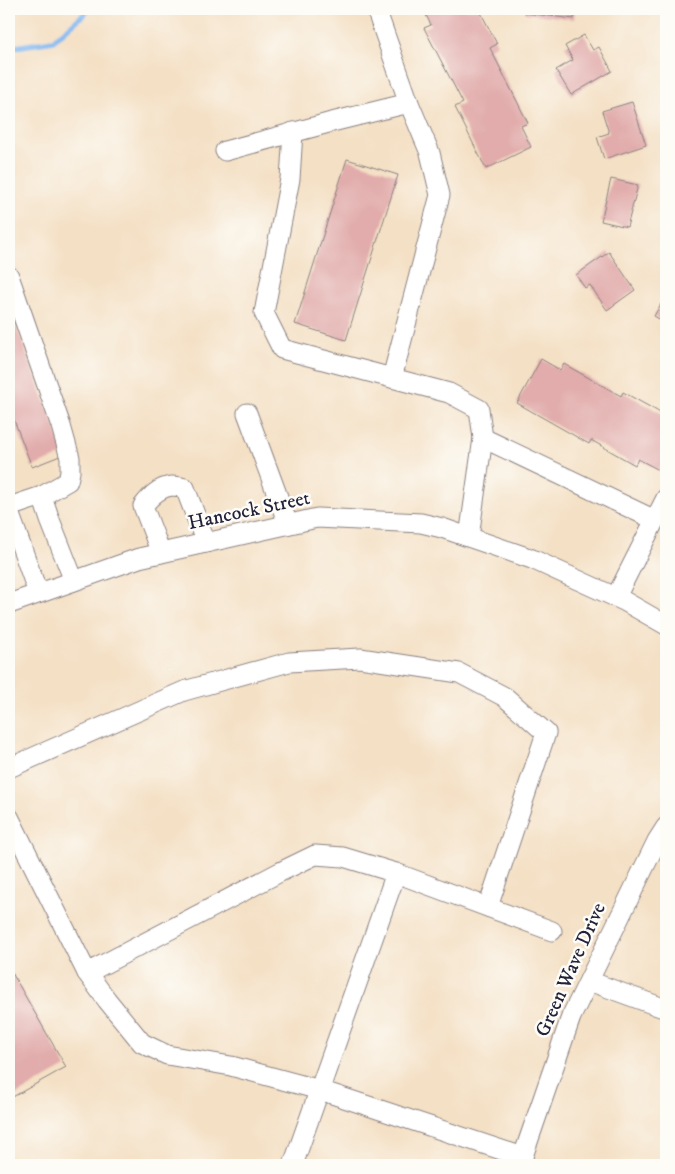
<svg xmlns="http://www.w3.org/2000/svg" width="675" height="1174" font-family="'IM FELL DW Pica',serif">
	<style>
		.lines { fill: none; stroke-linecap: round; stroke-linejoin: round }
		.stream { stroke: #81b7f0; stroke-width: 5.5 }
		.building { fill: #e1acab }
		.minor-casing { stroke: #8b8180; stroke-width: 21 }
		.minor { stroke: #fff; stroke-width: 19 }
		.labels { text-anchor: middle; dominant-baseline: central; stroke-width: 5; stroke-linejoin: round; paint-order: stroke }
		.street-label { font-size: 20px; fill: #22223b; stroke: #fdfcf7 }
	</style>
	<rect width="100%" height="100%" fill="#fdfcf7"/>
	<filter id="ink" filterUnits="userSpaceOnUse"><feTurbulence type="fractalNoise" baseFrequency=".02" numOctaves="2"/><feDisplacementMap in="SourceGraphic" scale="10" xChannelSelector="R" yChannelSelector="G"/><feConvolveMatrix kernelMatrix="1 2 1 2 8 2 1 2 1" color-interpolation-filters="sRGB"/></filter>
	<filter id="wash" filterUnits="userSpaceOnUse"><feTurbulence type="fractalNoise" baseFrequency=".0096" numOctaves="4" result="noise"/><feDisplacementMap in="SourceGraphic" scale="20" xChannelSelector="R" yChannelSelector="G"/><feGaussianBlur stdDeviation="1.12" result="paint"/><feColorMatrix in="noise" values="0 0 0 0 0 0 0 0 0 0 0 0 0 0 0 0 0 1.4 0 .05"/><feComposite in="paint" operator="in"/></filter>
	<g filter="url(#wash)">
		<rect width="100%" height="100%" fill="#f4e0c5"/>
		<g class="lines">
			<path class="stream" d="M 9,48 L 53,41 L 90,9"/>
		</g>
		<g id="blocks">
			<g class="building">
				<path d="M 423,9 L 479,9 L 497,44 L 490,48 L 528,123 L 521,126 L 531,147 L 486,169 L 455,107 L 463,103 L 424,28 L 431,25 Z"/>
				<path d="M 525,9 L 575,9 L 574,19 L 525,13 Z"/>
				<path d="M 584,35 L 593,50 L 599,47 L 612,71 L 571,95 L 556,70 L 573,60 L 565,46 Z"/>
				<path d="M 632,102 L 646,145 L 604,159 L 597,137 L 609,133 L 602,111 Z"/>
				<path d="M 347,159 L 398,175 L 346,340 L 295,324 Z"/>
				<path d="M 611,179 L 638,185 L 627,227 L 601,221 Z"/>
				<path d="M 609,252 L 635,290 L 607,310 L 590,285 L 585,288 L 576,275 Z"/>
				<path d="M 665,297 L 666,298 L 666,323 L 654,316 Z"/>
				<path d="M 9,308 L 65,454 L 32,467 L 9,407 Z"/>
				<path d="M 541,359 L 560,370 L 564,364 L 621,396 L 623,392 L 666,416 L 666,456 L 659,470 L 638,459 L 635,465 L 591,440 L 589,444 L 517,403 Z"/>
				<path d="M 12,973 L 66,1067 L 9,1099 L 9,975 Z"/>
			</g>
		</g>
	</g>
	<g filter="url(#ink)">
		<use href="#blocks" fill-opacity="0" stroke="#8b8180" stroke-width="1"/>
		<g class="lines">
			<g class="minor-casing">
				<g id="minor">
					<path d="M 376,9 L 409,103"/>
					<path d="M 293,132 L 290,179 L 264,313 L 282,349 L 392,378"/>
					<path d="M 225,151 L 332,122 L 409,103 L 430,153 L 440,195 L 392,378 L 449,393 L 479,409 L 483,438 L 469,537"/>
					<path d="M 9,276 L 61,426 L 70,458 L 70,472 L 68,481 L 42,496 L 9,507"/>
					<path d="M 247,413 L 288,524"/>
					<path d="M 483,438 L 655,520"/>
					<path d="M 42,496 L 50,520 L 74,581"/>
					<path d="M 9,512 L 38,593"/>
					<path d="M 161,553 L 143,506 C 150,497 159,487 172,486 C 176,486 181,487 185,488 L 206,543"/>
					<path d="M 616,597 L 666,498"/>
					<path d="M 9,604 L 139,558 L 317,518 L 421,523 L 442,528 L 532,559 L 624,601 L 666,625"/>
					<path d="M 9,768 L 184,691 L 289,662 L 360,658 L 459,673 L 505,697 L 546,733 L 488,907"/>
					<path d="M 9,817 L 87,973 L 107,1000 L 142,1043 L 167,1055 L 231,1066 L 320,1090 L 523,1157"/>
					<path d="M 87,973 L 280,872 L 315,855 L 343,857 L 396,873 L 552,931"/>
					<path d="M 589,981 L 666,1009"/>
					<path d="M 293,1165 L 396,873"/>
					<path d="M 520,1165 L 571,1017 L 657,841 L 666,827"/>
				</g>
			</g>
			<use href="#minor" class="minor"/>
		</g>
	</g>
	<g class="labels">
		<g class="street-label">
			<text transform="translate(249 511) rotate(-12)">Hancock Street</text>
			<text transform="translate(571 970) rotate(-66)">Green Wave Drive</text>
		</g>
	</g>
	<rect width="675" height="1174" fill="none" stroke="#fdfcf7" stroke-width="30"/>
</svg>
